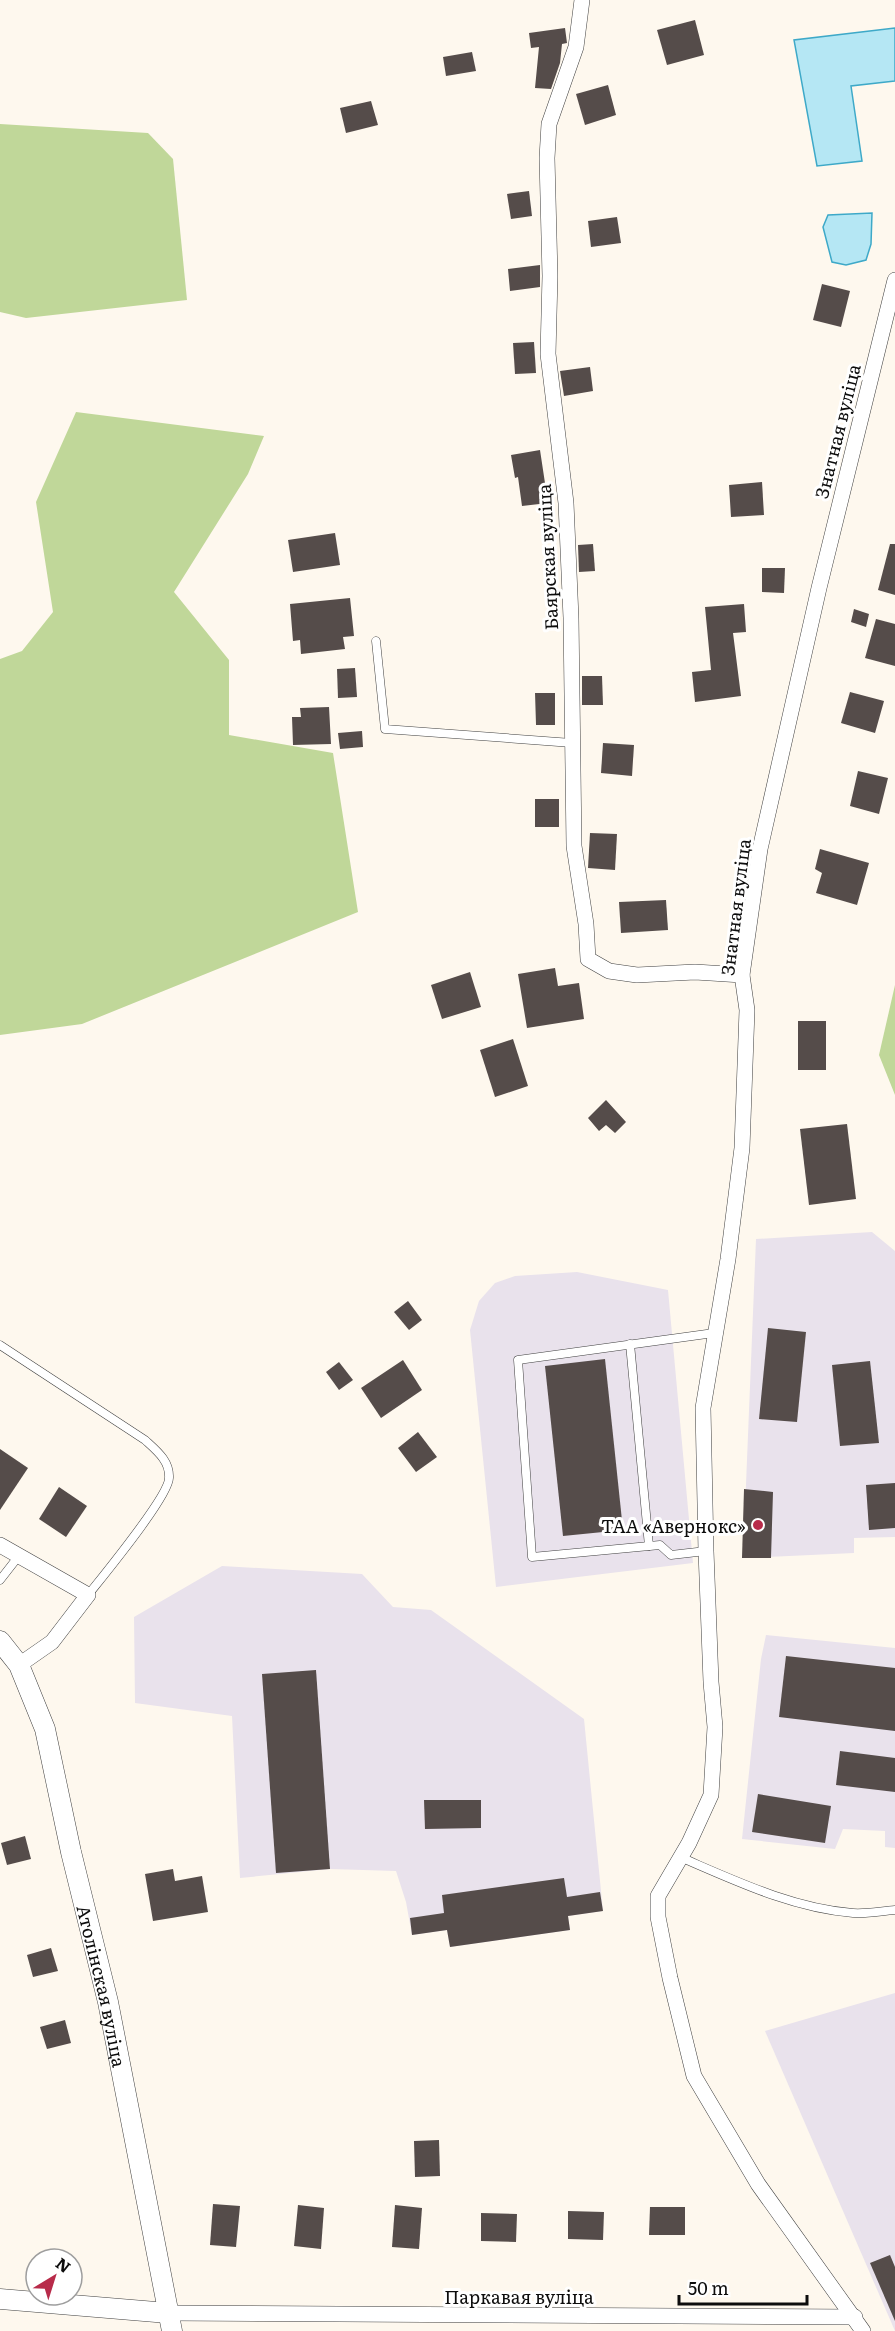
<svg xmlns="http://www.w3.org/2000/svg" width="895" height="2331" font-family="Literata,serif">
	<style>
		.industrial { fill: #e9e2ec }
		.forest { fill: #c0d799 }
		.water { fill: #b5e7f4; stroke: #3ea9c8; stroke-width: 1.5 }
		.building { fill: #554c4a }
		.lines { fill: none; stroke-linecap: round; stroke-linejoin: round }
		.service-casing { stroke: #404040; stroke-width: 9 }
		.minor-casing { stroke: #404040; stroke-width: 16 }
		.tertiary-casing { stroke: #404040; stroke-width: 21 }
		.service { stroke: #fff; stroke-width: 8 }
		.minor { stroke: #fff; stroke-width: 15 }
		.tertiary { stroke: #fff; stroke-width: 20 }
		.poi-dot { fill: #b82b4a; stroke: #fff; stroke-width: 2 }
		.labels { text-anchor: middle; dominant-baseline: central; stroke-width: 6; stroke-linejoin: round; paint-order: stroke }
		.street-label { font-size: 18px; fill: #0d0d0d; stroke: #fff }
		.poi-label { font-size: 18px; fill: #0d0d0d; stroke: #fff; text-anchor: end }
	</style>
	<rect width="100%" height="100%" fill="#fef8ee"/>
	<g class="industrial">
		<path d="M 872,1232 L 895,1251 L 895,1537 L 854,1538 L 854,1553 L 743,1558 L 756,1239 Z"/>
		<path d="M 577,1272 L 668,1290 L 693,1563 L 496,1587 L 470,1330 L 479,1301 L 495,1283 L 515,1276 Z"/>
		<path d="M 222,1566 L 362,1574 L 393,1607 L 431,1610 L 584,1719 L 603,1911 L 568,1916 L 570,1930 L 450,1947 L 447,1930 L 412,1935 L 406,1902 L 396,1871 L 330,1869 L 240,1878 L 232,1716 L 135,1703 L 134,1617 Z"/>
		<path d="M 766,1635 L 895,1648 L 895,1848 L 885,1847 L 885,1831 L 843,1829 L 835,1849 L 742,1839 L 761,1659 Z"/>
		<path d="M 895,1993 L 895,2331 L 765,2031 Z"/>
	</g>
	<g class="forest">
		<path d="M 0,124 L 148,133 L 173,159 L 187,300 L 26,318 L 0,312 Z"/>
		<path d="M 76,412 L 264,436 L 248,474 L 174,592 L 229,660 L 229,735 L 333,753 L 358,912 L 82,1024 L 0,1035 L 0,659 L 22,651 L 53,612 L 36,502 Z"/>
		<path d="M 895,985 L 895,1095 L 879,1055 Z"/>
	</g>
	<g class="water">
		<path d="M 895,28 L 895,81 L 851,86 L 862,161 L 817,166 L 794,40 Z"/>
		<path d="M 872,213 L 871,244 L 866,260 L 846,265 L 832,262 L 823,227 L 828,215 Z"/>
	</g>
	<g class="building">
		<path d="M 695,20 L 704,55 L 667,65 L 657,30 Z"/>
		<path d="M 565,28 L 567,43 L 562,44 L 560,63 L 551,89 L 535,88 L 539,47 L 531,48 L 529,33 Z"/>
		<path d="M 472,52 L 476,71 L 446,76 L 443,57 Z"/>
		<path d="M 608,85 L 616,115 L 585,125 L 576,94 Z"/>
		<path d="M 371,101 L 378,125 L 346,133 L 340,108 Z"/>
		<path d="M 529,191 L 532,216 L 511,219 L 507,194 Z"/>
		<path d="M 617,217 L 621,243 L 591,247 L 588,221 Z"/>
		<path d="M 540,265 L 540,287 L 510,291 L 508,269 Z"/>
		<path d="M 822,284 L 850,291 L 841,327 L 813,320 Z"/>
		<path d="M 534,342 L 536,373 L 515,374 L 513,343 Z"/>
		<path d="M 590,367 L 593,391 L 564,396 L 560,371 Z"/>
		<path d="M 540,450 L 548,503 L 522,506 L 518,477 L 515,478 L 511,455 Z"/>
		<path d="M 762,482 L 764,515 L 731,517 L 729,485 Z"/>
		<path d="M 335,533 L 340,565 L 293,572 L 288,540 Z"/>
		<path d="M 593,544 L 595,571 L 579,572 L 578,545 Z"/>
		<path d="M 890,544 L 895,544 L 895,595 L 878,590 Z"/>
		<path d="M 762,568 L 785,568 L 784,593 L 762,592 Z"/>
		<path d="M 350,598 L 354,636 L 343,637 L 345,649 L 301,654 L 300,640 L 293,641 L 290,604 Z"/>
		<path d="M 744,604 L 746,632 L 733,633 L 741,696 L 695,702 L 692,672 L 711,670 L 705,607 Z"/>
		<path d="M 854,609 L 869,614 L 866,627 L 851,622 Z"/>
		<path d="M 876,619 L 895,624 L 895,666 L 865,658 Z"/>
		<path d="M 355,668 L 357,697 L 338,698 L 337,669 Z"/>
		<path d="M 582,676 L 602,676 L 603,705 L 582,705 Z"/>
		<path d="M 850,692 L 884,701 L 875,733 L 841,723 Z"/>
		<path d="M 535,693 L 555,693 L 555,725 L 536,725 Z"/>
		<path d="M 329,707 L 331,744 L 293,745 L 292,717 L 301,717 L 300,708 Z"/>
		<path d="M 362,731 L 363,747 L 340,749 L 338,733 Z"/>
		<path d="M 603,743 L 634,745 L 632,776 L 601,773 Z"/>
		<path d="M 858,771 L 888,778 L 879,814 L 850,806 Z"/>
		<rect x="535" y="799" width="24" height="28"/>
		<path d="M 590,833 L 617,834 L 615,870 L 588,868 Z"/>
		<path d="M 820,849 L 869,863 L 857,905 L 816,893 L 822,873 L 815,869 Z"/>
		<path d="M 666,900 L 668,930 L 621,933 L 619,902 Z"/>
		<path d="M 555,968 L 558,986 L 579,983 L 584,1019 L 527,1028 L 518,974 Z"/>
		<path d="M 470,972 L 481,1007 L 442,1019 L 431,985 Z"/>
		<rect x="798" y="1021" width="28" height="49"/>
		<path d="M 513,1039 L 528,1086 L 495,1097 L 480,1050 Z"/>
		<path d="M 606,1100 L 626,1122 L 615,1133 L 606,1125 L 599,1131 L 588,1118 Z"/>
		<path d="M 847,1124 L 856,1199 L 809,1205 L 800,1129 Z"/>
		<path d="M 408,1301 L 422,1320 L 409,1330 L 394,1312 Z"/>
		<path d="M 768,1328 L 806,1332 L 797,1422 L 759,1419 Z"/>
		<path d="M 605,1359 L 623,1530 L 563,1536 L 545,1366 Z"/>
		<path d="M 403,1360 L 422,1390 L 381,1418 L 361,1388 Z"/>
		<path d="M 870,1361 L 879,1443 L 840,1446 L 832,1365 Z"/>
		<path d="M 339,1362 L 353,1380 L 339,1390 L 326,1372 Z"/>
		<path d="M 418,1432 L 437,1457 L 416,1472 L 398,1448 Z"/>
		<path d="M 0,1449 L 28,1468 L 0,1510 Z"/>
		<path d="M 895,1483 L 895,1528 L 869,1530 L 866,1485 Z"/>
		<path d="M 59,1487 L 87,1506 L 66,1537 L 39,1519 Z"/>
		<path d="M 744,1489 L 773,1492 L 771,1558 L 742,1558 Z"/>
		<path d="M 786,1656 L 895,1668 L 895,1731 L 779,1717 Z"/>
		<path d="M 316,1670 L 330,1869 L 276,1873 L 262,1674 Z"/>
		<path d="M 840,1751 L 895,1758 L 895,1792 L 836,1785 Z"/>
		<path d="M 758,1794 L 831,1806 L 825,1843 L 752,1832 Z"/>
		<path d="M 424,1800 L 481,1800 L 481,1828 L 425,1829 Z"/>
		<path d="M 25,1836 L 31,1859 L 7,1865 L 1,1843 Z"/>
		<path d="M 173,1869 L 175,1881 L 202,1876 L 208,1912 L 153,1921 L 145,1874 Z"/>
		<path d="M 564,1878 L 567,1897 L 600,1892 L 603,1911 L 568,1916 L 570,1930 L 450,1947 L 447,1930 L 412,1935 L 410,1918 L 444,1913 L 442,1895 Z"/>
		<path d="M 51,1948 L 58,1971 L 33,1977 L 27,1955 Z"/>
		<path d="M 65,2020 L 71,2043 L 47,2049 L 40,2027 Z"/>
		<path d="M 439,2140 L 440,2176 L 415,2177 L 414,2141 Z"/>
		<path d="M 213,2204 L 240,2206 L 236,2247 L 210,2245 Z"/>
		<path d="M 298,2205 L 324,2208 L 321,2249 L 294,2246 Z"/>
		<path d="M 395,2205 L 422,2208 L 419,2249 L 392,2247 Z"/>
		<path d="M 650,2207 L 685,2207 L 685,2235 L 649,2235 Z"/>
		<path d="M 568,2211 L 604,2212 L 603,2240 L 568,2239 Z"/>
		<path d="M 481,2213 L 517,2214 L 516,2242 L 481,2241 Z"/>
		<path d="M 890,2255 L 895,2267 L 895,2321 L 870,2263 Z"/>
	</g>
	<g class="lines">
		<g class="service-casing">
			<g id="service">
				<path d="M 376,641 L 385,729 L 572,743"/>
				<path d="M 630,1344 L 649,1546"/>
				<path d="M 0,1345 L 145,1440 C 157,1451 170,1461 169,1478 C 169,1496 103,1576 88,1595"/>
				<path d="M 706,1551 L 671,1555 L 660,1545 L 532,1557 L 518,1360 L 714,1333"/>
				<path d="M 0,1580 L 18,1557"/>
				<path d="M 680,1857 C 736,1881 792,1908 853,1913 C 867,1914 881,1911 895,1910"/>
			</g>
		</g>
		<g class="minor-casing">
			<g id="minor">
				<path d="M 582,0 L 576,47 L 549,124 L 547,158 L 550,276 L 548,354 L 566,503 L 571,618 L 574,846 L 586,924 L 588,959 L 609,971 L 637,975 L 695,972 L 742,975"/>
				<path d="M 0,1545 L 88,1595 L 52,1642 L 19,1665"/>
				<path d="M 168,2313 L 855,2317"/>
				<path d="M 863,2331 L 758,2184 L 694,2076 L 670,1978 L 658,1917 L 658,1896 L 689,1843 L 711,1795 L 715,1727 L 711,1682 L 706,1551 L 703,1408 L 728,1259 L 742,1148 L 747,1010 L 742,975 L 760,849 L 819,588 L 895,280"/>
			</g>
		</g>
		<g class="tertiary-casing">
			<g id="tertiary">
				<path id="s1" d="M 0,1641 L 19,1665 L 45,1729 L 71,1852 L 108,2002 L 172,2331"/>
				<path d="M 0,2299 L 168,2313"/>
			</g>
		</g>
		<use href="#service" class="service"/>
		<use href="#minor" class="minor"/>
		<use href="#tertiary" class="tertiary"/>
	</g>
	<circle class="poi-dot" cx="758" cy="1525" r="6"/>
	<g class="labels">
		<g class="street-label">
			<text transform="translate(837 431) rotate(-76)">Знатная вуліца</text>
			<text transform="translate(547 557) rotate(-93)">Баярская вуліца</text>
			<text transform="translate(735 907) rotate(-83)">Знатная вуліца</text>
			<text stroke="none"><textPath href="#s1" startOffset="363">Атолінская вуліца</textPath></text>
			<text x="519" y="2296">Паркавая вуліца</text>
		</g>
		<g class="poi-label">
			<text x="746" y="1525">ТАА «Авернокс»</text>
		</g>
	</g>
	<g transform="translate(54 2277) rotate(38)"><circle r="28" fill="#ffffff" stroke="#9e9e9e" stroke-width="1.5"/>
	<path d="M0-4.5L10 22L0 15L-10 22Z" fill="#b82b4a"/>
	<text y="-9" font-size="16" font-weight="bold" text-anchor="middle" fill="#0d0d0d">N</text>
	</g>
	<path d="M679 2295v9h128v-9" fill="none" stroke="#0d0d0d" stroke-width="3"/>
	<text x="688" y="2295" font-size="18" fill="#0d0d0d" stroke="#ffffff" stroke-width="4.5" paint-order="stroke">50 m</text>
</svg>
